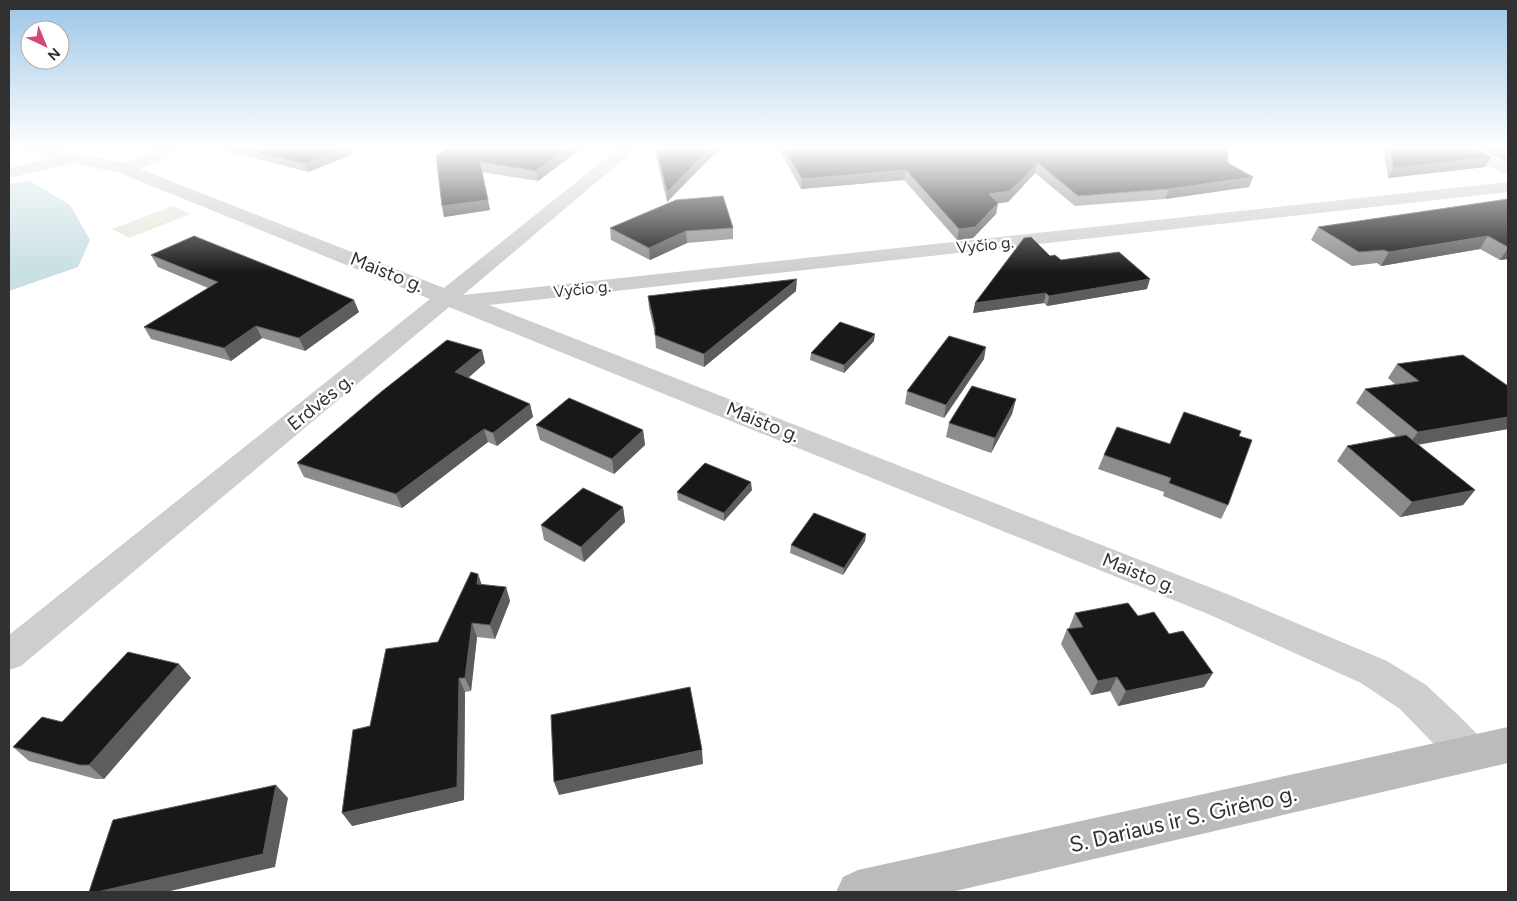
<svg xmlns="http://www.w3.org/2000/svg" width="1517" height="901" font-family="Figtree,sans-serif">
	<style>
		.green { fill: #e4e7db }
		.water { fill: #c8dfe3 }
		.lines { fill: none; stroke-linecap: round; stroke-linejoin: round }
		.street { fill: #cecece; fill-rule: evenodd }
		.secondary { fill: #bbb; fill-rule: evenodd }
		.wall { fill: #8c8c8c }
		.shaded-wall { fill: #5d5d5d }
		.building { fill: #181818; stroke: #5d5d5d }
		.labels { text-anchor: middle; dominant-baseline: central; stroke-width: 5; stroke-linejoin: round; paint-order: stroke }
		.far-street-label { font-size: 16px; fill: #313131; stroke: #fff }
		.street-label { font-size: 19px; fill: #313131; stroke: #fff }
		.near-street-label { font-size: 22px; fill: #313131; stroke: #fff }
	</style>
	<rect width="100%" height="100%" fill="#fff"/>
	<path class="green" d="M 173,206 L 190,214 L 129,238 L 112,229 Z"/>
	<path class="water" d="M 30,181 L 70,205 L 90,240 L 78,267 L 9,291 L 9,184 Z"/>
	<g class="lines">
		<g class="street">
			<path d="M 18,147 L 48,147 L 123,163 L 161,147 L 182,147 L 180,150 L 140,169 L 444,288 L 620,147 L 638,147 L 463,295 L 1508,182 L 1508,192 L 489,305 L 1232,596 L 1387,661 L 1426,685 L 1456,713 L 1484,741 L 1489,754 L 1484,767 L 1470,772 L 1456,767 L 1400,709 L 1361,683 L 1208,614 L 449,307 L 21,666 L 9,670 L 9,635 L 430,299 L 120,173 L 74,163 L 9,178 L 9,168 L 52,158 L 20,150 Z"/>
			<path d="M 1452,147 L 1473,147 L 1508,164 L 1508,175 L 1454,150 Z"/>
		</g>
		<path class="secondary" d="M 1508,727 L 1508,763 L 951,892 L 836,892 L 843,877 L 858,870 Z"/>
	</g>
	<g class="wall">
		<path d="M 214,147 L 350,147 L 353,154 L 308,172 Z"/>
		<path d="M 583,147 L 538,181 L 482,172 L 490,210 L 444,217 L 442,206 L 436,155 Z"/>
		<path d="M 654,147 L 721,147 L 667,202 Z"/>
		<path d="M 778,147 L 1227,147 L 1228,163 L 1253,177 L 1249,187 L 1165,199 L 1075,206 L 1035,173 L 1008,202 L 998,203 L 996,214 L 973,238 L 957,240 L 904,180 L 801,189 Z"/>
		<path d="M 1386,147 L 1470,147 L 1491,157 L 1485,167 L 1388,178 L 1384,149 Z"/>
		<path d="M 1477,147 L 1508,147 L 1508,163 Z"/>
		<path d="M 1508,199 L 1508,259 L 1500,260 L 1480,249 L 1381,266 L 1377,263 L 1352,266 L 1311,240 L 1318,227 Z"/>
		<path d="M 610,228 L 733,228 L 733,239 L 687,243 L 650,260 L 611,240 Z"/>
		<path d="M 151,255 L 359,312 L 305,351 L 262,338 L 231,361 L 151,339 L 144,327 L 208,288 L 158,267 Z"/>
		<path d="M 1050,256 L 1061,260 L 1147,289 L 1047,306 L 1044,303 L 973,313 Z"/>
		<path d="M 796,291 L 704,367 L 656,348 L 655,334 L 649,308 L 648,296 Z"/>
		<path d="M 874,341 L 844,373 L 810,360 L 811,353 Z"/>
		<path d="M 482,350 L 485,363 L 468,378 L 530,404 L 533,417 L 497,446 L 488,442 L 402,508 L 304,477 L 297,463 Z"/>
		<path d="M 984,359 L 944,418 L 905,404 L 907,391 Z"/>
		<path d="M 1397,364 L 1508,429 L 1418,445 L 1475,490 L 1463,505 L 1400,517 L 1337,461 L 1347,446 L 1396,436 L 1356,403 L 1365,389 L 1396,385 L 1388,378 Z"/>
		<path d="M 1016,399 L 1012,414 L 991,453 L 946,437 L 949,423 Z"/>
		<path d="M 536,425 L 643,430 L 645,445 L 614,474 L 540,440 Z"/>
		<path d="M 1239,436 L 1228,505 L 1221,519 L 1163,496 L 1164,492 L 1098,469 L 1104,455 L 1170,444 Z"/>
		<path d="M 752,490 L 724,521 L 678,500 L 677,492 Z"/>
		<path d="M 623,507 L 625,522 L 584,562 L 544,540 L 541,525 Z"/>
		<path d="M 866,534 L 865,541 L 843,575 L 790,553 L 791,545 Z"/>
		<path d="M 482,585 L 506,587 L 510,601 L 495,639 L 477,637 L 471,691 L 465,692 L 464,800 L 352,826 L 370,726 L 438,642 Z"/>
		<path d="M 1075,613 L 1138,616 L 1204,687 L 1118,706 L 1110,691 L 1091,695 L 1061,644 L 1067,629 L 1069,629 L 1069,628 Z"/>
		<path d="M 179,664 L 191,678 L 104,779 L 96,779 L 29,761 L 13,747 Z"/>
	</g>
	<g class="shaded-wall">
		<path d="M 348,147 L 350,147 L 353,154 L 308,172 L 305,164 Z"/>
		<path d="M 569,147 L 583,147 L 538,181 L 536,171 Z"/>
		<path d="M 711,147 L 721,147 L 667,202 L 667,192 Z"/>
		<path d="M 1491,157 L 1485,167 L 1388,178 L 1393,168 Z"/>
		<path d="M 1038,163 L 1035,173 L 1008,202 L 987,205 L 989,194 Z"/>
		<path d="M 906,170 L 904,180 L 801,189 L 802,179 Z"/>
		<path d="M 482,172 L 490,210 L 444,217 L 442,206 Z"/>
		<path d="M 1253,177 L 1249,187 L 1165,199 L 1169,189 Z"/>
		<path d="M 998,203 L 996,214 L 973,238 L 957,240 L 959,229 Z"/>
		<path d="M 686,231 L 687,243 L 650,260 L 649,248 Z"/>
		<path d="M 1488,236 L 1480,249 L 1381,266 L 1389,252 Z"/>
		<path d="M 1508,248 L 1508,259 L 1500,260 Z"/>
		<path d="M 797,279 L 796,291 L 704,367 L 704,354 Z"/>
		<path d="M 1150,279 L 1147,289 L 1047,306 L 1049,296 Z"/>
		<path d="M 1046,293 L 1044,303 L 973,313 L 975,303 Z"/>
		<path d="M 354,300 L 359,312 L 305,351 L 299,338 Z"/>
		<path d="M 256,326 L 262,338 L 231,361 L 224,348 Z"/>
		<path d="M 875,334 L 874,341 L 844,373 L 844,365 Z"/>
		<path d="M 986,347 L 984,359 L 944,418 L 946,405 Z"/>
		<path d="M 482,350 L 485,363 L 459,386 L 455,372 Z"/>
		<path d="M 1016,399 L 1012,414 L 991,453 L 995,438 Z"/>
		<path d="M 530,404 L 533,417 L 497,446 L 493,433 Z"/>
		<path d="M 1508,417 L 1508,429 L 1408,446 L 1418,432 Z"/>
		<path d="M 484,429 L 488,442 L 402,508 L 396,494 Z"/>
		<path d="M 643,430 L 645,445 L 614,474 L 612,459 Z"/>
		<path d="M 751,482 L 752,490 L 724,521 L 724,513 Z"/>
		<path d="M 1475,490 L 1463,505 L 1400,517 L 1412,502 Z"/>
		<path d="M 623,507 L 625,522 L 584,562 L 581,547 Z"/>
		<path d="M 866,534 L 865,541 L 843,575 L 844,568 Z"/>
		<path d="M 478,574 L 483,588 L 477,584 Z"/>
		<path d="M 506,587 L 510,601 L 495,639 L 490,625 Z"/>
		<path d="M 472,623 L 477,637 L 471,691 L 465,678 Z"/>
		<path d="M 179,664 L 191,678 L 104,779 L 89,765 Z"/>
		<path d="M 1213,673 L 1204,687 L 1118,706 L 1126,691 Z"/>
		<path d="M 1117,677 L 1110,691 L 1091,695 L 1098,681 Z"/>
		<path d="M 459,678 L 465,692 L 464,800 L 352,826 L 342,813 Z"/>
		<path d="M 702,750 L 703,764 L 559,795 L 554,782 Z"/>
		<path d="M 276,785 L 288,798 L 275,867 L 166,892 L 97,892 Z"/>
	</g>
	<g class="building">
		<path d="M 240,147 L 348,147 L 305,164 Z"/>
		<path d="M 449,147 L 569,147 L 536,171 L 480,162 L 488,200 L 442,206 L 436,155 Z"/>
		<path d="M 656,147 L 711,147 L 667,192 Z"/>
		<path d="M 783,147 L 1227,147 L 1228,163 L 1253,177 L 1169,189 L 1078,196 L 1038,163 L 1010,191 L 989,194 L 998,203 L 975,227 L 959,229 L 906,170 L 802,179 Z"/>
		<path d="M 1390,147 L 1470,147 L 1491,157 L 1393,168 Z"/>
		<path d="M 1502,147 L 1508,147 L 1508,150 Z"/>
		<path d="M 723,196 L 733,228 L 686,231 L 649,248 L 610,228 L 676,200 Z"/>
		<path d="M 1508,199 L 1508,247 L 1488,236 L 1389,252 L 1384,250 L 1359,252 L 1318,227 Z"/>
		<path d="M 194,236 L 354,300 L 299,338 L 256,326 L 224,348 L 144,327 L 218,282 L 151,255 Z"/>
		<path d="M 1031,237 L 1050,256 L 1055,255 L 1061,260 L 1119,252 L 1150,279 L 1049,296 L 1046,293 L 975,303 L 1024,238 Z"/>
		<path d="M 797,279 L 704,354 L 655,335 L 655,327 L 648,296 Z"/>
		<path d="M 840,322 L 875,334 L 844,365 L 811,353 Z"/>
		<path d="M 949,336 L 986,347 L 946,405 L 907,391 Z"/>
		<path d="M 447,340 L 482,350 L 455,372 L 530,404 L 493,433 L 484,429 L 396,494 L 297,463 L 381,392 Z"/>
		<path d="M 1463,355 L 1508,386 L 1508,417 L 1418,432 L 1365,389 L 1419,381 L 1397,364 Z"/>
		<path d="M 972,386 L 1016,399 L 995,438 L 949,423 Z"/>
		<path d="M 569,398 L 643,430 L 612,459 L 536,425 Z"/>
		<path d="M 1184,412 L 1241,431 L 1239,436 L 1252,440 L 1228,505 L 1169,483 L 1171,478 L 1104,455 L 1117,427 L 1170,444 Z"/>
		<path d="M 1406,435 L 1475,490 L 1412,502 L 1347,446 Z"/>
		<path d="M 705,463 L 751,482 L 724,513 L 677,492 Z"/>
		<path d="M 583,488 L 623,507 L 581,547 L 541,525 Z"/>
		<path d="M 814,513 L 866,534 L 844,568 L 791,545 Z"/>
		<path d="M 471,572 L 478,574 L 477,584 L 506,587 L 490,625 L 472,623 L 465,678 L 459,678 L 457,787 L 342,813 L 353,730 L 370,726 L 386,649 L 438,642 Z"/>
		<path d="M 1128,603 L 1138,616 L 1154,612 L 1169,634 L 1183,631 L 1213,673 L 1126,691 L 1117,677 L 1098,681 L 1067,629 L 1083,627 L 1075,613 Z"/>
		<path d="M 128,652 L 179,664 L 89,765 L 80,765 L 13,747 L 42,717 L 62,722 Z"/>
		<path d="M 690,687 L 702,750 L 554,782 L 551,715 Z"/>
		<path d="M 276,785 L 263,854 L 97,892 L 89,892 L 113,820 Z"/>
	</g>
	<linearGradient id="sky" x2="0" y2="1"><stop stop-color="#9bc5e6"/><stop offset="0.54" stop-color="#fff"/><stop offset="1" stop-color="#fff" stop-opacity="0"/></linearGradient>
	<rect width="1517" height="273" fill="url(#sky)"/>
	<g class="labels">
		<g class="far-street-label">
			<text transform="translate(985 245) rotate(-6)">Vyčio g.</text>
			<text transform="translate(582 289) rotate(-6)">Vyčio g.</text>
		</g>
		<g class="street-label">
			<text transform="translate(387 272) rotate(22)">Maisto g.</text>
			<text transform="translate(320 402) rotate(-39)">Erdvės g.</text>
			<text transform="translate(763 422) rotate(22)">Maisto g.</text>
			<text transform="translate(1139 573) rotate(22)">Maisto g.</text>
		</g>
		<g class="near-street-label">
			<text transform="translate(1183 819) rotate(-13)">S. Dariaus ir S. Girėno g.</text>
		</g>
	</g>
	<rect width="1517" height="901" fill="none" stroke="#313131" stroke-width="20"/>
	<g transform="translate(45 45) rotate(136)"><circle r="24" fill="#ffffff" stroke="#adadad"/>
	<path d="M0-4L9 19L0 12L-9 19Z" fill="#d24a73"/>
	<text y="-8" font-size="14" font-weight="bold" text-anchor="middle" fill="#313131">N</text>
	</g>
</svg>
